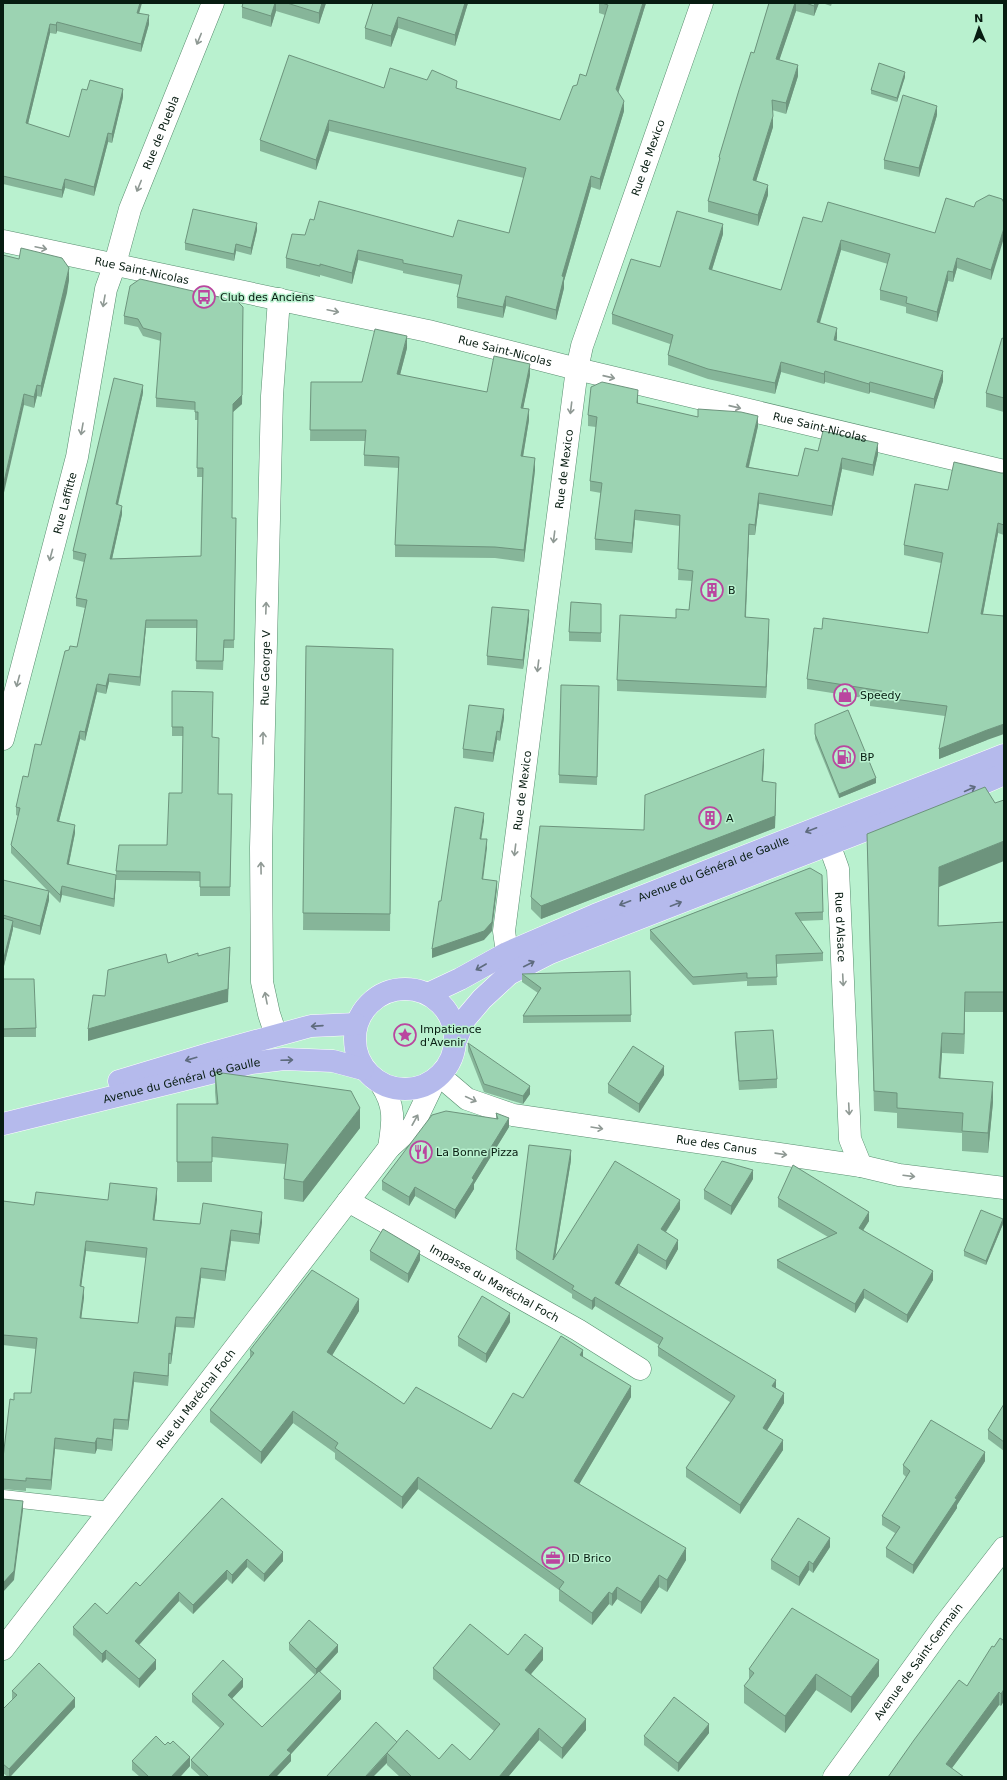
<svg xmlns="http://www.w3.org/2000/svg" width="1007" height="1780" font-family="'DejaVu Sans',sans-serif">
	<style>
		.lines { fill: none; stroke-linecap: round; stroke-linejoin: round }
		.lane-casing { stroke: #588d6f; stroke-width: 17 }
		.street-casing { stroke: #588d6f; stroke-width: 23 }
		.secondary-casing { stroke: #588d6f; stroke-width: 23 }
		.primary-casing { stroke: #fff; stroke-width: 23 }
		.lane { stroke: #fff; stroke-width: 16 }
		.street { stroke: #fff; stroke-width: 22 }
		.secondary { stroke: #fff; stroke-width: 22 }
		.primary { stroke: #b5baec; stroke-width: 22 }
		.wall { fill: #86b599; fill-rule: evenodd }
		.shaded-wall { fill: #6d947d }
		.building { fill: #9cd3b2; stroke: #6d947d; fill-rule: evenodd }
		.oneway { stroke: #8f9994 }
		.oneway2 { stroke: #5e6b7e }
		.labels { text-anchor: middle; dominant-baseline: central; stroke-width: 3; stroke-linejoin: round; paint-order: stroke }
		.street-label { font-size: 11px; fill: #071c11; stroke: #b9f1cf }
		.poi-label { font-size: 11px; fill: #071c11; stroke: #b9f1cf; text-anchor: start }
	</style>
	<rect width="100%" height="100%" fill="#b9f1cf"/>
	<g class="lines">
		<g class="lane-casing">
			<path id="lane" d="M 3,1498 L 110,1510"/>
		</g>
		<g class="street-casing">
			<g id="street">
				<path id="s1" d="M 3,241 L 428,331 L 577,369 L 1004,471"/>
				<path id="s2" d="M 3,739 L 77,457 L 106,289 L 115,264 L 130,209 L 213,3"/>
				<path id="s3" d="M 842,831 L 829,844 L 838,869 L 850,1139 L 861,1166"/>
				<path id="s4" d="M 507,953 L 504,931 L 577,369 L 582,346 L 702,3"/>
				<path id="s5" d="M 276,1035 L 269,1014 L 262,982 L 261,848 L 272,396 L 279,299"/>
				<path d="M 381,1084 C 396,1107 393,1122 389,1148"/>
				<path id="s6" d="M 348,1201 L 578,1330 L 640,1369"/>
				<path id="s7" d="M 3,1649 L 389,1148 L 413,1126 L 435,1080"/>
			</g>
		</g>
		<g class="secondary-casing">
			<g id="secondary">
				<path id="s8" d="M 440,1076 L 467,1099 L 513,1115 L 861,1166 L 899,1175 L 1004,1188"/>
				<path id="s9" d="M 834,1777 L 945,1624 L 1004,1548"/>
			</g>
		</g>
		<g class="primary-casing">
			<g id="primary">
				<circle cx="405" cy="1039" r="50"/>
				<path id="s10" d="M 428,994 L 460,979 L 507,953 L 595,915 L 1004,755"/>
				<path d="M 456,1040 L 465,1019 L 482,999 L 509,974 L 550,953 L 956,795 L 1004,774"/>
				<path d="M 119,1081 L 212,1053 L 311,1026 L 356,1024"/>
				<path id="s11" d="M 3,1124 L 251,1063 L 284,1059 L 333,1061 L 363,1069"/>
			</g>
		</g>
		<use href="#lane" class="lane"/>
		<use href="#street" class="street"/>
		<use href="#secondary" class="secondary"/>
		<use href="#primary" class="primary"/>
	</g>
	<g class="wall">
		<path d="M 3,3 L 140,13 L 149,24 L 141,52 L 57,31 L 56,34 L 50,33 L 28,124 L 69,137 L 123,97 L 112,143 L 108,142 L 94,196 L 65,188 L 62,198 L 3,184 Z"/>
		<path d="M 243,3 L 326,3 L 319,24 L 276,11 L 271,27 L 242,18 L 242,7 Z"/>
		<path d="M 373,3 L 468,3 L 455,46 L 398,28 L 391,47 L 365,39 L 365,28 Z"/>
		<path d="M 599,3 L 646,3 L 618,92 L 624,111 L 600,190 L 591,187 L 564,281 L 564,288 L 556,320 L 506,306 L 503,318 L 457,308 L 457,297 L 460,285 L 403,273 L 403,271 L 358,260 L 352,284 L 320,275 L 320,277 L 286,268 L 286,258 L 305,235 L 453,237 L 509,233 L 524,178 L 329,131 L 316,170 L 260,151 L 260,140 L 384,88 L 457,89 L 560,120 L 577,85 L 586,76 L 605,15 L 599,13 Z"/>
		<path d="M 769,3 L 819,3 L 814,16 L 796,11 L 779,60 L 798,76 L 786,114 L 772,110 L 773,127 L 756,181 L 768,195 L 758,226 L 708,212 L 708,201 L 719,164 L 719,157 L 754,53 Z"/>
		<path d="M 822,3 L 832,3 L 831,6 Z"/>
		<path d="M 905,77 L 897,102 L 871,94 L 871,90 Z"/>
		<path d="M 937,115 L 919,177 L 884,169 L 884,160 Z"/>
		<path d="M 1002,199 L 991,280 L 957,268 L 953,282 L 948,281 L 937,322 L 906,313 L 906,307 L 880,300 L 880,290 L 888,264 L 841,250 L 820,323 L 837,338 L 836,341 L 943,381 L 934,409 L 870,392 L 869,394 L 825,382 L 824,384 L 781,372 L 775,394 L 708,379 L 668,365 L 668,355 L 670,344 L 612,324 L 612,314 L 660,267 L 723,234 L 712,270 L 781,290 L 822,222 L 935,233 L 974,207 Z"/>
		<path d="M 257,230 L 251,255 L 236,251 L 234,261 L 185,250 L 185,243 Z"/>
		<path d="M 3,255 L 69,280 L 41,397 L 37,396 L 34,408 L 24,405 Z"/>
		<path d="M 243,315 L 242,404 L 233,412 L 232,518 L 236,518 L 234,648 L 224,648 L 223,670 L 196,669 L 197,628 L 146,628 L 140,686 L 109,682 L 106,694 L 97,692 L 85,741 L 80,739 L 59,821 L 75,833 L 69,864 L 116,883 L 114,907 L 62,895 L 60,903 L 49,892 L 49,900 L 40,935 L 13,927 L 13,929 L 3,970 L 3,880 L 48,891 L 11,853 L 11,845 L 18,816 L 16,815 L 16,807 L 41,745 L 77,647 L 85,608 L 76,606 L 76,598 L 84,562 L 73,559 L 73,551 L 143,393 L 118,505 L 122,514 L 112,559 L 201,556 L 202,477 L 197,477 L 198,420 L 195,420 L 195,410 L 156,407 L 156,398 L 161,341 L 143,336 L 138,327 L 124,324 L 124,316 Z"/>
		<path d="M 1004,339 L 1004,412 L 986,407 L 986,393 Z"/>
		<path d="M 407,348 L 400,375 L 487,392 L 530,375 L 523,408 L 529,420 L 523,457 L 535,470 L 524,562 L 495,558 L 395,557 L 395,545 L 399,468 L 364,466 L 364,455 L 365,441 L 310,441 L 311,382 L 362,382 Z"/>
		<path d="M 638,400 L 638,404 L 698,417 L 758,426 L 749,467 L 798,476 L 818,451 L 878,454 L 873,476 L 842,469 L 832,516 L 759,504 L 755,535 L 749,535 L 746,617 L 769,630 L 766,698 L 617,691 L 617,680 L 676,618 L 689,610 L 692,581 L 678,580 L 680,526 L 635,520 L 632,553 L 595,550 L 595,539 L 601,493 L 590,491 L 590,481 L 596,427 L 588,426 L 588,415 Z"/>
		<path d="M 1001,473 L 1004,473 L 1004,535 L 998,533 L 983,614 L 987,740 L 939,759 L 945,716 L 870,706 L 870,699 L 807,689 L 807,679 L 822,629 L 928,633 L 941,563 L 904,555 L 904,545 L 948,490 Z"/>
		<path d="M 601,604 L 601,642 L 569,641 L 569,632 Z"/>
		<path d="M 529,619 L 523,669 L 487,665 L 487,656 Z"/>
		<path d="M 306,646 L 393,649 L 390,931 L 303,930 Z"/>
		<path d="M 599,686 L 597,785 L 559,783 L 559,775 Z"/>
		<path d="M 172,691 L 213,701 L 212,737 L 218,794 L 232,803 L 230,896 L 200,896 L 200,881 L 116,880 L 116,871 L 167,845 L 182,793 L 183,736 L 172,736 Z"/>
		<path d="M 504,718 L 500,741 L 497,740 L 493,762 L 463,758 L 463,749 Z"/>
		<path d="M 815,724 L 876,783 L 839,798 L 815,739 Z"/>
		<path d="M 764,761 L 763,781 L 776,795 L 775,828 L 541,919 L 531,909 L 531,897 L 644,830 Z"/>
		<path d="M 867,834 L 939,887 L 938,926 L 1004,922 L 1004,1012 L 965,1012 L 964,1054 L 942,1053 L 940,1078 L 993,1102 L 988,1153 L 962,1151 L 962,1133 L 897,1128 L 897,1113 L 874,1111 Z"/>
		<path d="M 810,868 L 823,912 L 823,920 L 800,921 L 823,953 L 823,961 L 776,964 L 777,985 L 747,986 L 747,981 L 693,985 L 650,939 L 650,930 Z"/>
		<path d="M 630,971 L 631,1022 L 523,1023 L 523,1016 L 538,993 L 522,982 L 522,974 Z"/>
		<path d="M 3,979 L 36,1028 L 36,1037 L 3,1037 Z"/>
		<path d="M 735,1032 L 777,1079 L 777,1088 L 739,1090 L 735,1041 Z"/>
		<path d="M 468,1043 L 530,1094 L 523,1104 L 484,1092 L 468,1051 Z"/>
		<path d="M 215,1072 L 360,1128 L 303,1202 L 284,1199 L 284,1179 L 285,1164 L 212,1157 L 212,1182 L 177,1182 L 177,1104 L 216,1104 L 215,1092 Z"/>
		<path d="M 664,1075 L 639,1113 L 608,1093 L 608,1084 Z"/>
		<path d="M 496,1113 L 509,1127 L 474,1184 L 474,1189 L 455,1219 L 415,1196 L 409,1206 L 382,1190 L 382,1181 L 496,1119 Z"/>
		<path d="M 571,1160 L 555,1257 L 680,1209 L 666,1232 L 678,1249 L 666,1270 L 638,1253 L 619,1286 L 776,1388 L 784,1403 L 767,1430 L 783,1450 L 740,1514 L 686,1477 L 686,1468 L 730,1402 L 658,1356 L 658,1347 L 659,1345 L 595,1306 L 592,1310 L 572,1298 L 572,1294 L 516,1259 L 516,1250 Z"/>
		<path d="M 753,1179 L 731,1215 L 704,1199 L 704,1190 Z"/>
		<path d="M 778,1198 L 869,1221 L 863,1230 L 933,1280 L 907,1323 L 864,1298 L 855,1313 L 777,1268 L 777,1260 L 828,1237 L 778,1207 Z"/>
		<path d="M 157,1199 L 154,1221 L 200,1224 L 262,1222 L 259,1244 L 231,1241 L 225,1281 L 201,1278 L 194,1328 L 176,1327 L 171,1364 L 169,1364 L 168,1386 L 134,1382 L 128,1430 L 114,1429 L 112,1451 L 97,1449 L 95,1454 L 55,1449 L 51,1490 L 26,1488 L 26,1491 L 3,1489 L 3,1458 L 14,1400 L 31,1393 L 36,1349 L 3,1345 L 3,1201 L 34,1205 L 108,1200 ZM 86,1251 L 146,1258 L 138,1323 L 81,1318 L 84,1297 L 81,1286 Z"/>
		<path d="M 1003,1224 L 986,1265 L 964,1256 L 964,1251 Z"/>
		<path d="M 370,1251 L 420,1260 L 408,1283 L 370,1260 Z"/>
		<path d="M 359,1311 L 332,1355 L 404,1404 L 491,1429 L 523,1398 L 583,1357 L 631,1397 L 579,1484 L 686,1560 L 667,1592 L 659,1587 L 641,1614 L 617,1599 L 612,1606 L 609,1604 L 592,1625 L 559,1601 L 559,1590 L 418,1489 L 402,1509 L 335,1459 L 335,1453 L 293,1423 L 261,1464 L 210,1422 L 210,1410 L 250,1358 L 250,1350 Z"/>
		<path d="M 510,1322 L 486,1363 L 458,1346 L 458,1337 Z"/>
		<path d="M 1004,1404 L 1004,1451 L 988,1439 L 988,1430 Z"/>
		<path d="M 985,1461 L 957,1505 L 957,1508 L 913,1574 L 886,1557 L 886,1548 L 895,1533 L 882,1525 L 882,1516 L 906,1477 L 903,1474 L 903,1465 Z"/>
		<path d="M 222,1498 L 283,1561 L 264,1582 L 247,1567 L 232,1584 L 227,1579 L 193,1614 L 179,1601 L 139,1645 L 156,1669 L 139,1688 L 106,1659 L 102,1663 L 73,1635 L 73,1627 L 107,1614 L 140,1586 Z"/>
		<path d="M 830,1547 L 813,1573 L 809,1570 L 799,1586 L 771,1569 L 771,1560 Z"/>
		<path d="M 1003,1640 L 1001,1706 L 999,1705 L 952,1768 L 888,1777 L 967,1686 L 994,1647 Z"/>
		<path d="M 289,1643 L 338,1652 L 320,1672 L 341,1699 L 291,1754 L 291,1761 L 276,1777 L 201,1777 L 191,1768 L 191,1760 L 220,1728 L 192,1702 L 192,1694 L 243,1687 L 232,1698 L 262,1727 L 315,1675 L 289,1650 Z"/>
		<path d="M 508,1655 L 543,1660 L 531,1674 L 586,1730 L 562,1759 L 539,1740 L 508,1777 L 400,1777 L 387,1765 L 387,1763 L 326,1777 L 397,1742 L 439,1759 L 470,1760 L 494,1731 L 433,1679 L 433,1668 Z"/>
		<path d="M 749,1669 L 879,1676 L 851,1713 L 816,1690 L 785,1733 L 744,1703 L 744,1686 L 749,1680 Z"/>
		<path d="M 12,1691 L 75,1707 L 10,1777 L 8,1777 L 3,1773 L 3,1709 L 12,1700 Z"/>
		<path d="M 709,1733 L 678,1772 L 644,1745 L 644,1736 Z"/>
		<path d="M 165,1745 L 190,1766 L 180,1777 L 140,1777 L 132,1770 L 132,1761 Z"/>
	</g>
	<g class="shaded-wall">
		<path d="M 140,3 L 142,3 L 137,21 L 137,13 Z"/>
		<path d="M 275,3 L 276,3 L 276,11 L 271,27 L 271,16 Z"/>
		<path d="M 322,3 L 326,3 L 319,24 L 319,13 Z"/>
		<path d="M 465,3 L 468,3 L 455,46 L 455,35 Z"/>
		<path d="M 643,3 L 646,3 L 616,100 L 616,89 Z"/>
		<path d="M 795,3 L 796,3 L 796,11 L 776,70 L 776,59 Z"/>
		<path d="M 815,3 L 819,3 L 814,16 L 814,6 Z"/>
		<path d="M 149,15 L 149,24 L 141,52 L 141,44 Z"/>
		<path d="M 398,17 L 398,28 L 391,47 L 391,36 Z"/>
		<path d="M 57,22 L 57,31 L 56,34 L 56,25 Z"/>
		<path d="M 50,24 L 50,33 L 26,132 L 26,123 Z"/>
		<path d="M 798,65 L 798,76 L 786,114 L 786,103 Z"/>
		<path d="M 905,72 L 905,77 L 897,102 L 897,98 Z"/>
		<path d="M 123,89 L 123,97 L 112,143 L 112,134 Z"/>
		<path d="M 624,101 L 624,111 L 600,190 L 600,179 Z"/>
		<path d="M 937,106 L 937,115 L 919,177 L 919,168 Z"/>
		<path d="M 773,116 L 773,127 L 753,191 L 753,180 Z"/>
		<path d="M 329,120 L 329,131 L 316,170 L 316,160 Z"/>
		<path d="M 108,133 L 108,142 L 94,196 L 94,187 Z"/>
		<path d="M 591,176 L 591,187 L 564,281 L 564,288 L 556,320 L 556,310 L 562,276 Z"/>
		<path d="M 65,179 L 65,188 L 62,198 L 62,190 Z"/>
		<path d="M 768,185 L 768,195 L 758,226 L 758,215 Z"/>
		<path d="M 257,223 L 257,230 L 251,255 L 251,248 Z"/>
		<path d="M 723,224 L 723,234 L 709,279 L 709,269 Z"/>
		<path d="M 1004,228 L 1004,238 L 991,280 L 991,270 Z"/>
		<path d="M 841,240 L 841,250 L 817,332 L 817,322 Z"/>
		<path d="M 236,244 L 236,251 L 234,261 L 234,254 Z"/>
		<path d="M 358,250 L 358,260 L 352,284 L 352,273 Z"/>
		<path d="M 957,258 L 957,268 L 953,282 L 953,272 Z"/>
		<path d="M 69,268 L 69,280 L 67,293 L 41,397 L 41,386 Z"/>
		<path d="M 948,271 L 948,281 L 937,322 L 937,312 Z"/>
		<path d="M 506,296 L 506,306 L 503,318 L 503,307 Z"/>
		<path d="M 243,307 L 242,404 L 233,412 L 233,404 Z"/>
		<path d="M 837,328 L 837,338 L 834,350 L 834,340 Z"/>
		<path d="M 407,336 L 407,348 L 397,386 L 397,374 Z"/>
		<path d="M 781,362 L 781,372 L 775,394 L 775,383 Z"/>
		<path d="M 530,364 L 530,375 L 521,419 L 521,408 Z"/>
		<path d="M 825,371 L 825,382 L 824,384 L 824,374 Z"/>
		<path d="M 943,371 L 943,381 L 934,409 L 934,399 Z"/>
		<path d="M 870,382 L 870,392 L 869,394 L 869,384 Z"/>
		<path d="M 37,385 L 37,396 L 34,408 L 34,397 Z"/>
		<path d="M 143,385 L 143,393 L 116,512 L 116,504 Z"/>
		<path d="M 638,390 L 638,400 L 637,414 L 637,403 Z"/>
		<path d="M 24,394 L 24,405 L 3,497 L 3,486 Z"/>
		<path d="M 529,409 L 529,420 L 521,468 L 521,456 Z"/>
		<path d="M 758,416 L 758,426 L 746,478 L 746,467 Z"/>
		<path d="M 878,443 L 878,454 L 873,476 L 873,465 Z"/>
		<path d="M 535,458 L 535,470 L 524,562 L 524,550 Z"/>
		<path d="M 842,458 L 842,469 L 832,516 L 832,506 Z"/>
		<path d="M 759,493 L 759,504 L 755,535 L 755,525 Z"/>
		<path d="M 122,506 L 122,514 L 110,568 L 110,559 Z"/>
		<path d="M 635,510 L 635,520 L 632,553 L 632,543 Z"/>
		<path d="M 998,523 L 998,533 L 981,624 L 981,614 Z"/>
		<path d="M 749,524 L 749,535 L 745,628 L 745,617 Z"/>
		<path d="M 529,610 L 529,619 L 523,669 L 523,660 Z"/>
		<path d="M 769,619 L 769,630 L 766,698 L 766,687 Z"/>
		<path d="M 146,620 L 146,628 L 140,686 L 140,677 Z"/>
		<path d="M 109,674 L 109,682 L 106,694 L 106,686 Z"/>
		<path d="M 97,684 L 97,692 L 85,741 L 85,732 Z"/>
		<path d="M 504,709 L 504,718 L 500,741 L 500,732 Z"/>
		<path d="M 1004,724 L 1004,734 L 987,740 L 939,759 L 939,749 L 987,730 Z"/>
		<path d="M 80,731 L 80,739 L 57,829 L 57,821 Z"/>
		<path d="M 497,731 L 497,740 L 493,762 L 493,753 Z"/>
		<path d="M 764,749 L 764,761 L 762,794 L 762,781 Z"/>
		<path d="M 876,778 L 876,783 L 839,798 L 839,794 Z"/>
		<path d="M 776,783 L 775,828 L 541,919 L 541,906 Z"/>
		<path d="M 484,813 L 484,821 L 480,847 L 480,839 Z"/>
		<path d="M 75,825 L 75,833 L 67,872 L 67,864 Z"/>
		<path d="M 487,839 L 487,848 L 482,888 L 482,879 Z"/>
		<path d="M 1004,841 L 1004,861 L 939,887 L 938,946 L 939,867 Z"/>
		<path d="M 116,875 L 116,883 L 114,907 L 114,899 Z"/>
		<path d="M 497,881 L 497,889 L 492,931 L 484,940 L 432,958 L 432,949 Z"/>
		<path d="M 62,886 L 62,895 L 60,903 L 60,895 Z"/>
		<path d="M 49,891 L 49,900 L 40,935 L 40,926 Z"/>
		<path d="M 13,921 L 13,929 L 3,970 L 3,962 Z"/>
		<path d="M 230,947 L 228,1002 L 88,1041 L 88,1029 Z"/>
		<path d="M 965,992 L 965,1012 L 964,1054 L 964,1034 Z"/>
		<path d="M 942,1033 L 942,1053 L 939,1098 L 939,1078 Z"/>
		<path d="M 664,1066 L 664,1075 L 639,1113 L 639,1104 Z"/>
		<path d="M 993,1082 L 993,1102 L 988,1153 L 988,1133 Z"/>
		<path d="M 530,1086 L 530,1094 L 523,1104 L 523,1096 Z"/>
		<path d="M 360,1108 L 360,1128 L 303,1202 L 303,1182 Z"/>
		<path d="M 509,1118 L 509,1127 L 474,1184 L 474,1189 L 455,1219 L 455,1210 L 472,1178 Z"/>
		<path d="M 571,1150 L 571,1160 L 553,1270 L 553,1260 Z"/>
		<path d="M 753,1170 L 753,1179 L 731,1215 L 731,1206 Z"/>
		<path d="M 415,1187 L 415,1196 L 409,1206 L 409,1197 Z"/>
		<path d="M 157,1188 L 157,1199 L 153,1231 L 153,1220 Z"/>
		<path d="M 680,1200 L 680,1209 L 661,1239 L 661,1229 Z"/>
		<path d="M 262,1212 L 262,1222 L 259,1244 L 259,1234 Z"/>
		<path d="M 869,1212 L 869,1221 L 859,1237 L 859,1228 Z"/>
		<path d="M 1003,1219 L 1003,1224 L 986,1265 L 986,1261 Z"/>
		<path d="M 231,1230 L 231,1241 L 225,1281 L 225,1271 Z"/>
		<path d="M 678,1240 L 678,1249 L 666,1270 L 666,1261 Z"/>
		<path d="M 86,1241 L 86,1251 L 80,1296 L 80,1286 Z"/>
		<path d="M 638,1244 L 638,1253 L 615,1293 L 615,1283 Z"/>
		<path d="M 420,1251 L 420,1260 L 408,1283 L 408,1274 Z"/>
		<path d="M 201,1268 L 201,1278 L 194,1328 L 194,1318 Z"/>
		<path d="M 933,1271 L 933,1280 L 907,1323 L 907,1315 Z"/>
		<path d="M 84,1287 L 84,1297 L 80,1328 L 80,1318 Z"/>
		<path d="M 864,1289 L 864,1298 L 855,1313 L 855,1304 Z"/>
		<path d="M 595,1297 L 595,1306 L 592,1310 L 592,1301 Z"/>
		<path d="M 359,1299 L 359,1311 L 327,1364 L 327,1352 Z"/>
		<path d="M 510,1313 L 510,1322 L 486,1363 L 486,1354 Z"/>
		<path d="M 176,1317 L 176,1327 L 171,1364 L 171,1354 Z"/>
		<path d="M 583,1350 L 583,1361 L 580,1355 Z"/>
		<path d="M 169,1353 L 169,1364 L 168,1386 L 168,1376 Z"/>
		<path d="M 134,1372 L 134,1382 L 128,1430 L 128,1420 Z"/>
		<path d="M 776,1380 L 776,1389 L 772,1386 Z"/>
		<path d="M 631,1386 L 631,1397 L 574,1493 L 574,1481 Z"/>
		<path d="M 784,1393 L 784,1403 L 763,1437 L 763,1428 Z"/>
		<path d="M 293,1411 L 293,1423 L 261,1464 L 261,1452 Z"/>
		<path d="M 114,1419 L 114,1429 L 112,1451 L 112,1440 Z"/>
		<path d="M 55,1438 L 55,1449 L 51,1490 L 51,1480 Z"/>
		<path d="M 97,1438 L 97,1449 L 95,1454 L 95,1443 Z"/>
		<path d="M 783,1440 L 783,1450 L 740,1514 L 740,1505 Z"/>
		<path d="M 985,1452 L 985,1461 L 957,1505 L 957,1508 L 913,1574 L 913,1565 Z"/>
		<path d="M 418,1477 L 418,1489 L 402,1509 L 402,1497 Z"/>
		<path d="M 23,1501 L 23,1510 L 14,1580 L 3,1592 L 3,1583 Z"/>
		<path d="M 830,1538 L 830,1547 L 813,1573 L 813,1564 Z"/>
		<path d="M 686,1548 L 686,1560 L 667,1592 L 667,1580 Z"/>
		<path d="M 283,1552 L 283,1561 L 264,1582 L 264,1574 Z"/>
		<path d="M 247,1559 L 247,1567 L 232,1584 L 232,1575 Z"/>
		<path d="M 809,1561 L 809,1570 L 799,1586 L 799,1577 Z"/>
		<path d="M 227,1570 L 227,1579 L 193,1614 L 193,1605 Z"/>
		<path d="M 659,1575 L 659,1587 L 641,1614 L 641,1602 Z"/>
		<path d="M 617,1587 L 617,1599 L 612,1606 L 612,1594 Z"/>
		<path d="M 179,1592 L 179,1601 L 135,1649 L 135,1641 Z"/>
		<path d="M 609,1592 L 609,1604 L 592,1625 L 592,1613 Z"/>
		<path d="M 338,1645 L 338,1652 L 316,1676 L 316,1669 Z"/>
		<path d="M 543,1648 L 543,1660 L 525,1681 L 525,1670 Z"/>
		<path d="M 106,1650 L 106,1659 L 102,1663 L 102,1654 Z"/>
		<path d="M 156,1660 L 156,1669 L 139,1688 L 139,1679 Z"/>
		<path d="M 879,1660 L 879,1676 L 851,1713 L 851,1697 Z"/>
		<path d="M 816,1674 L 816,1690 L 785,1733 L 785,1716 Z"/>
		<path d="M 243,1679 L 243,1687 L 228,1703 L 228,1695 Z"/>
		<path d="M 1004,1689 L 1004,1701 L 1001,1706 L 1001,1694 Z"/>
		<path d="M 341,1691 L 341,1699 L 291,1754 L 291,1761 L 276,1777 L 268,1777 L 287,1750 Z"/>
		<path d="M 999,1692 L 999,1705 L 946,1776 L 946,1764 Z"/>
		<path d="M 75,1698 L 75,1707 L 10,1777 L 9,1777 L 9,1769 Z"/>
		<path d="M 586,1719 L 586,1730 L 562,1759 L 562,1748 Z"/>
		<path d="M 709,1724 L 709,1733 L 678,1772 L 678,1763 Z"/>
		<path d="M 539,1728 L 539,1740 L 508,1777 L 499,1777 Z"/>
		<path d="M 387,1754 L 387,1763 L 373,1777 L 365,1777 Z"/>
		<path d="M 190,1757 L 190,1766 L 180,1777 L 171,1777 Z"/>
	</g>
	<g class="building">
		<path d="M 3,3 L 140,3 L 137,13 L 149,15 L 141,44 L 57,22 L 56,25 L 50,24 L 26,123 L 69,137 L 82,89 L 87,90 L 90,80 L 123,89 L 112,134 L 108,133 L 94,187 L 65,179 L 62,190 L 3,176 Z"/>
		<path d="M 243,3 L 275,3 L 271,16 L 242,7 Z"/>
		<path d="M 287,3 L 322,3 L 319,13 Z"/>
		<path d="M 373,3 L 465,3 L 455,35 L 398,17 L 391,36 L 365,28 Z"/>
		<path d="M 602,3 L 643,3 L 616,89 L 624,101 L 600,179 L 591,176 L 562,276 L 564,277 L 556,310 L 506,296 L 503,307 L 457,297 L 462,275 L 403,263 L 403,260 L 358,250 L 352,273 L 320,264 L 320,266 L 286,258 L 292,234 L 305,235 L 310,219 L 314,220 L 319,201 L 453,237 L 458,220 L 509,233 L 526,168 L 329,120 L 316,160 L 260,140 L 289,55 L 384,88 L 390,68 L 427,80 L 432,70 L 457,81 L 456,88 L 560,120 L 573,86 L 577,85 L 580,74 L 586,76 L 608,5 Z"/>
		<path d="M 769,3 L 795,3 L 776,59 L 798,65 L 786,103 L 772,100 L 773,116 L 753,180 L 768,185 L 758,215 L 708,201 L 720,158 L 719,157 L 739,90 L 751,52 L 754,53 Z"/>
		<path d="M 806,3 L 815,3 L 814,6 Z"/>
		<path d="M 879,63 L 905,72 L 897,98 L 871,90 Z"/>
		<path d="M 903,95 L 937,106 L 919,168 L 884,160 Z"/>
		<path d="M 989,195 L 1002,199 L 1004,203 L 1004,228 L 991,270 L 957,258 L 953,272 L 948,271 L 937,312 L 906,303 L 907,297 L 880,290 L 890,254 L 841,240 L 817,322 L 837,328 L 834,340 L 943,371 L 934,399 L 870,382 L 869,384 L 825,371 L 824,374 L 781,362 L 775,383 L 708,369 L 668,355 L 673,335 L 612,314 L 631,259 L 660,267 L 677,211 L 723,224 L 709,269 L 781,290 L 803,217 L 822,222 L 828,202 L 935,233 L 946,198 L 974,207 L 976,202 Z"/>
		<path d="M 193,209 L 257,223 L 251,248 L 236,244 L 234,254 L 185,243 Z"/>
		<path d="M 21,248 L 62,258 L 69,268 L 41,386 L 37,385 L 34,397 L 24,394 L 3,486 L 3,255 L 19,259 Z"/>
		<path d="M 140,279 L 237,301 L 243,307 L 242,395 L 233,404 L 232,518 L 236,518 L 234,640 L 224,640 L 223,661 L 196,661 L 197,620 L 146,620 L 140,677 L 109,674 L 106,686 L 97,684 L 85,732 L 80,731 L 57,821 L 75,825 L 67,864 L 116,875 L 114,899 L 62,886 L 60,895 L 11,845 L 20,808 L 16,807 L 23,776 L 28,777 L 35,744 L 41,745 L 65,651 L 69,650 L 70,646 L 77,647 L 87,600 L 76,598 L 86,554 L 73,551 L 114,378 L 143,385 L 116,504 L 122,506 L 110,559 L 201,556 L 203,468 L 197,468 L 198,412 L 195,412 L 195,402 L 156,398 L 161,333 L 143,328 L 138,319 L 124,316 L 130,286 Z"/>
		<path d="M 375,329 L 407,336 L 397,374 L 487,392 L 494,356 L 530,364 L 521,408 L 529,409 L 521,456 L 535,458 L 524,550 L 495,547 L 395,545 L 399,457 L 364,455 L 366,430 L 310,430 L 311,382 L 362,382 Z"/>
		<path d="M 1002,338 L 1004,339 L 1004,398 L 986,393 Z"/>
		<path d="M 602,382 L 638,390 L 637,403 L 698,417 L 698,409 L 741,412 L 758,416 L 746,467 L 798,476 L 805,448 L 818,451 L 823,431 L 878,443 L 873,465 L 842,458 L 832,506 L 759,493 L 755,525 L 749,524 L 745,617 L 769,619 L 766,687 L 617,680 L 620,615 L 676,618 L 676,609 L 689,610 L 693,571 L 678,569 L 680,515 L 635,510 L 632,543 L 595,539 L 602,483 L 590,481 L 597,417 L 588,415 L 591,387 Z"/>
		<path d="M 954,462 L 1001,473 L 1004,473 L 1004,525 L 998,523 L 981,614 L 1004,616 L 1004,724 L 987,730 L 939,749 L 947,706 L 870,696 L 882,691 L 807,679 L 814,628 L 822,629 L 823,618 L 928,633 L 943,553 L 904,545 L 915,484 L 948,490 Z"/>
		<path d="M 571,602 L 601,604 L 601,633 L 569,632 Z"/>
		<path d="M 492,607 L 529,610 L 523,660 L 487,656 Z"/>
		<path d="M 306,646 L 393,649 L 390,914 L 303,913 Z"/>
		<path d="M 561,685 L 599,686 L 597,777 L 559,775 Z"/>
		<path d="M 172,691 L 213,692 L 212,737 L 219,738 L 218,794 L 232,794 L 230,887 L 200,887 L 200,872 L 116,871 L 119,845 L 167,845 L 169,793 L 182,793 L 183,727 L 172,727 Z"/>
		<path d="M 469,705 L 504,709 L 500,732 L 497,731 L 493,753 L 463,749 Z"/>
		<path d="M 848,710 L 876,778 L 839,794 L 815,734 L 815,724 Z"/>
		<path d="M 764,749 L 762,781 L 776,783 L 775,816 L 541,906 L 531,897 L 540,826 L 644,830 L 645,795 Z"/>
		<path d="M 985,787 L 995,803 L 1004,800 L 1004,841 L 939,867 L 938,926 L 1004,922 L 1004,992 L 965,992 L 964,1034 L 942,1033 L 939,1078 L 993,1082 L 988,1133 L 962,1131 L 963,1113 L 897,1108 L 897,1093 L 874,1091 L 867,834 Z"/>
		<path d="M 455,807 L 484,813 L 480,839 L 487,839 L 482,879 L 497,881 L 492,922 L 484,931 L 432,949 L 439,901 L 441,901 Z"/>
		<path d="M 810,868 L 822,875 L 823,912 L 795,913 L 823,953 L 776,955 L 777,977 L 747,978 L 747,973 L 693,977 L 650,930 Z"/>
		<path d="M 3,880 L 49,891 L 40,926 L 3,915 Z"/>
		<path d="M 3,918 L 13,921 L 3,962 Z"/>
		<path d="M 230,947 L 228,989 L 88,1029 L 93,995 L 105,996 L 108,970 L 166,954 L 168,963 L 198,953 L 198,956 Z"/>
		<path d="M 630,971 L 631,1015 L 523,1016 L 541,988 L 522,974 Z"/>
		<path d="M 3,979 L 34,979 L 36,1028 L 3,1029 Z"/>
		<path d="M 773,1030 L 777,1079 L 739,1081 L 735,1032 Z"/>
		<path d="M 468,1043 L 530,1086 L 523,1096 L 484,1084 Z"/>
		<path d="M 633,1046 L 664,1066 L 639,1104 L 608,1084 Z"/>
		<path d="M 215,1072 L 351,1091 L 360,1108 L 303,1182 L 284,1179 L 288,1144 L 212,1137 L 212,1162 L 177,1162 L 177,1104 L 218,1104 Z"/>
		<path d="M 446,1111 L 498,1119 L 496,1113 L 509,1118 L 472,1178 L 474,1180 L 455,1210 L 415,1187 L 409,1197 L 382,1181 L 432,1115 Z"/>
		<path d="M 529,1145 L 571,1150 L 553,1260 L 615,1161 L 680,1200 L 661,1229 L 678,1240 L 666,1261 L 638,1244 L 615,1283 L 776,1380 L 772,1386 L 784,1393 L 763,1428 L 783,1440 L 740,1505 L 686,1468 L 735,1396 L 658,1347 L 663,1338 L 595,1297 L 592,1301 L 572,1289 L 574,1286 L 516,1250 Z"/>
		<path d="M 722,1161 L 753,1170 L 731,1206 L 704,1190 Z"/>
		<path d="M 793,1165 L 869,1212 L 859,1228 L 933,1271 L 907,1315 L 864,1289 L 855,1304 L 777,1260 L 837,1233 L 778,1198 Z"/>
		<path d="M 110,1183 L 157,1188 L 153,1220 L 200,1224 L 203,1203 L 262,1212 L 259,1234 L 231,1230 L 225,1271 L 201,1268 L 194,1318 L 176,1317 L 171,1354 L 169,1353 L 168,1376 L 134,1372 L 128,1420 L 114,1419 L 112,1440 L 97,1438 L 95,1443 L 55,1438 L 51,1480 L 26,1478 L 26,1481 L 3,1479 L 3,1458 L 10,1399 L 14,1400 L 14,1393 L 31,1393 L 37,1338 L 3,1335 L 3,1201 L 34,1205 L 36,1192 L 108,1200 ZM 86,1241 L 147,1248 L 138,1323 L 80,1318 L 84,1287 L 80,1286 Z"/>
		<path d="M 981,1210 L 1003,1219 L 986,1261 L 964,1251 Z"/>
		<path d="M 383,1229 L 420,1251 L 408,1274 L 370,1251 Z"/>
		<path d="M 312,1270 L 359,1299 L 327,1352 L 404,1404 L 416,1387 L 491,1429 L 513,1393 L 523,1398 L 561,1336 L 583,1350 L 580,1355 L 631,1386 L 574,1481 L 686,1548 L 667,1580 L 659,1575 L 641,1602 L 617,1587 L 612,1594 L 609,1592 L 592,1613 L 559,1589 L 564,1582 L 418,1477 L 402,1497 L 335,1448 L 338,1443 L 293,1411 L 261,1452 L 210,1410 L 254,1353 L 250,1350 Z"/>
		<path d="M 482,1296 L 510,1313 L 486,1354 L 458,1337 Z"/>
		<path d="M 1004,1404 L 1004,1442 L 988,1430 Z"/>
		<path d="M 931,1420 L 985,1452 L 955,1498 L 957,1499 L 913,1565 L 886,1548 L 900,1527 L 882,1516 L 910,1471 L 903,1465 Z"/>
		<path d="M 222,1498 L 283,1552 L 264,1574 L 247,1559 L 232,1575 L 227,1570 L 193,1605 L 179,1592 L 135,1641 L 156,1660 L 139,1679 L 106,1650 L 102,1654 L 73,1627 L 95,1603 L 107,1614 L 136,1582 L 140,1586 Z"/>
		<path d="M 3,1499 L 23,1501 L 14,1571 L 3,1583 Z"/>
		<path d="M 798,1518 L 830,1538 L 813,1564 L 809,1561 L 799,1577 L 771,1560 Z"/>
		<path d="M 792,1608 L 879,1660 L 851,1697 L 816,1674 L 785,1716 L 744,1686 L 754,1673 L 749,1669 Z"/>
		<path d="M 309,1620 L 338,1645 L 316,1669 L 289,1643 Z"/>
		<path d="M 470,1624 L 508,1655 L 525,1634 L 543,1648 L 525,1670 L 586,1719 L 562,1748 L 539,1728 L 499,1777 L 412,1777 L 387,1753 L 407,1730 L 439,1759 L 452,1744 L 470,1760 L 500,1724 L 433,1668 Z"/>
		<path d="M 1000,1638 L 1003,1640 L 1004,1639 L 1004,1689 L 1001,1694 L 999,1692 L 946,1764 L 964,1777 L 888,1777 L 914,1740 L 959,1680 L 967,1686 L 992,1646 L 994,1647 Z"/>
		<path d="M 223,1660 L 243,1679 L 228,1695 L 262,1727 L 319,1671 L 341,1691 L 287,1750 L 291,1753 L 268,1777 L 209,1777 L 191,1760 L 224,1724 L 192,1694 Z"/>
		<path d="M 39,1663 L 75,1698 L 9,1769 L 3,1764 L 3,1709 L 17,1695 L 12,1691 Z"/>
		<path d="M 674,1697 L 709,1724 L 678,1763 L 644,1736 Z"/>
		<path d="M 376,1722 L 397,1742 L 365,1777 L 326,1777 Z"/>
		<path d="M 156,1736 L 165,1745 L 168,1742 L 170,1744 L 173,1741 L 190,1757 L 171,1777 L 149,1777 L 132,1761 Z"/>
	</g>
	<defs><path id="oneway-shaft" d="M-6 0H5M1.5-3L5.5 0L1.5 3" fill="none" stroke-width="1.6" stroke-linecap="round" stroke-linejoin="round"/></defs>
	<g class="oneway">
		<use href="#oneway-shaft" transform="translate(199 39) rotate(112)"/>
		<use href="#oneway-shaft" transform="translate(139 186) rotate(112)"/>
		<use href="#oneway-shaft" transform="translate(41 248) rotate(12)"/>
		<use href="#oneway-shaft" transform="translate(104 301) rotate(100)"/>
		<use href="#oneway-shaft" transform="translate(333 311) rotate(12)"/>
		<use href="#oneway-shaft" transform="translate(609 377) rotate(13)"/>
		<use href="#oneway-shaft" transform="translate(735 407) rotate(13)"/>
		<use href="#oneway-shaft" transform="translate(571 408) rotate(97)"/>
		<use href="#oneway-shaft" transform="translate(82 429) rotate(100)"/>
		<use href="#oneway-shaft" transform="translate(554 537) rotate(97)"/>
		<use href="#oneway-shaft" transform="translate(51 555) rotate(105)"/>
		<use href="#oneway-shaft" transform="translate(266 608) rotate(-88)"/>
		<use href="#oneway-shaft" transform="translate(538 666) rotate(97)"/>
		<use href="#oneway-shaft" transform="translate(18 681) rotate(105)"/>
		<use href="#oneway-shaft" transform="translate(263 738) rotate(-89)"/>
		<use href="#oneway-shaft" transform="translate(515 850) rotate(97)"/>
		<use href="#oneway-shaft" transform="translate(261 868) rotate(-91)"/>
		<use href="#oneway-shaft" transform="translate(843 980) rotate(87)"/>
		<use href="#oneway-shaft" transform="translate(266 998) rotate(-101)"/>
		<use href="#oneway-shaft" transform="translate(471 1099) rotate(25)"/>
		<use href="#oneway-shaft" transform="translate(849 1109) rotate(87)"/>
		<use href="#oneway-shaft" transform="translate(415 1120) rotate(-61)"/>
		<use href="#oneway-shaft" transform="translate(597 1128) rotate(9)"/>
		<use href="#oneway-shaft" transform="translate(781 1154) rotate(8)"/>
		<use href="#oneway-shaft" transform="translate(909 1176) rotate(7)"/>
	</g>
	<g class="oneway2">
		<use href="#oneway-shaft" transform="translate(970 789) rotate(-24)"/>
		<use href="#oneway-shaft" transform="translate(811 830) rotate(159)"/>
		<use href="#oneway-shaft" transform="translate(625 903) rotate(159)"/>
		<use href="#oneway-shaft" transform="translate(676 904) rotate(-21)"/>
		<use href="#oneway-shaft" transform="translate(529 964) rotate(-27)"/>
		<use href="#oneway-shaft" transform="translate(481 967) rotate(150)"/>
		<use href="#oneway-shaft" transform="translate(317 1026) rotate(176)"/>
		<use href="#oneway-shaft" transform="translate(191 1059) rotate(164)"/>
		<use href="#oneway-shaft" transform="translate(287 1060) rotate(-2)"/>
	</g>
	<defs>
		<g id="bus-ring" transform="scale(1.15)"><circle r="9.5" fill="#b9f1cf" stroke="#ba469f" stroke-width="1.5"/><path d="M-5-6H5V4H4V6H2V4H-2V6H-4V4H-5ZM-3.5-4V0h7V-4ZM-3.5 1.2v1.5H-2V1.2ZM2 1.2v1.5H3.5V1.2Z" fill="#ba469f"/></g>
		<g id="building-ring" transform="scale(1.15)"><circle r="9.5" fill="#b9f1cf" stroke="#ba469f" stroke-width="1.5"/><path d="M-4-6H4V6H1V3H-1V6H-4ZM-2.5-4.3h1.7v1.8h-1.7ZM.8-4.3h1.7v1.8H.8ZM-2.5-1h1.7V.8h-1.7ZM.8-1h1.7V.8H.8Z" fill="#ba469f"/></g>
		<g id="shop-ring" transform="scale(1.15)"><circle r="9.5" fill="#b9f1cf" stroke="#ba469f" stroke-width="1.5"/><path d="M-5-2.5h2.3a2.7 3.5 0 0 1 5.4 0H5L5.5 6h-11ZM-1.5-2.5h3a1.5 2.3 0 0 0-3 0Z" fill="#ba469f"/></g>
		<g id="fuel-ring" transform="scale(1.15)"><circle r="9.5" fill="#b9f1cf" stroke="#ba469f" stroke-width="1.5"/><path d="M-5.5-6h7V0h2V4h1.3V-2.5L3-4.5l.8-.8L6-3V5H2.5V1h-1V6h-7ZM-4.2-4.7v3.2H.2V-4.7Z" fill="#ba469f"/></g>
		<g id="sight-ring" transform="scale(1.15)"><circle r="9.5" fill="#b9f1cf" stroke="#ba469f" stroke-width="1.5"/><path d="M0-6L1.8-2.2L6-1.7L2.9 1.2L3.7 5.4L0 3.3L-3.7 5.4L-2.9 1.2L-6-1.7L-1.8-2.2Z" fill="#ba469f"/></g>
		<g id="restaurant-ring" transform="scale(1.15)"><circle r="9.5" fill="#b9f1cf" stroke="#ba469f" stroke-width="1.5"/><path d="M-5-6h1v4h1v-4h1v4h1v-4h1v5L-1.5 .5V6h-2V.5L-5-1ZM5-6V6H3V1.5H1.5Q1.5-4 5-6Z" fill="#ba469f"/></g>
		<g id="office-ring" transform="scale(1.15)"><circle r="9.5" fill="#b9f1cf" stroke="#ba469f" stroke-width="1.5"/><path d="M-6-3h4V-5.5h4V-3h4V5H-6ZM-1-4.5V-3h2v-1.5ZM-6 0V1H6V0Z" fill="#ba469f"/></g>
	</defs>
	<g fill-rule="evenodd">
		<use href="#bus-ring" x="204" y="297"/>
		<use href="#building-ring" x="712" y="590"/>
		<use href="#shop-ring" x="845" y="695"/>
		<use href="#fuel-ring" x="844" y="757"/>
		<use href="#building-ring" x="710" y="818"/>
		<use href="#sight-ring" x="405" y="1035"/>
		<use href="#restaurant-ring" x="421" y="1152"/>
		<use href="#office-ring" x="553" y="1558"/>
	</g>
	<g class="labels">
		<g class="street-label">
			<text stroke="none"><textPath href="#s2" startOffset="628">Rue de Puebla</textPath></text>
			<text stroke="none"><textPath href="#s4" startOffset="812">Rue de Mexico</textPath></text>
			<text stroke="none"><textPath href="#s1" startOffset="142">Rue Saint-Nicolas</textPath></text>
			<text stroke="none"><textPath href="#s1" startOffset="514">Rue Saint-Nicolas</textPath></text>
			<text stroke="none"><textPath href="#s1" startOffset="838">Rue Saint-Nicolas</textPath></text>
			<text stroke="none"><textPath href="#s4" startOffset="488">Rue de Mexico</textPath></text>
			<text stroke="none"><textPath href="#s2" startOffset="244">Rue Laffitte</textPath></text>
			<text stroke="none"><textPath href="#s5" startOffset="369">Rue George V</textPath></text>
			<text stroke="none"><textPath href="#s4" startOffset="164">Rue de Mexico</textPath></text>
			<text stroke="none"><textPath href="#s10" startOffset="312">Avenue du Général de Gaulle</textPath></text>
			<text stroke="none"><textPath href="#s3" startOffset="103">Rue d'Alsace</textPath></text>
			<text stroke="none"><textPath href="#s11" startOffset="184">Avenue du Général de Gaulle</textPath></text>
			<text stroke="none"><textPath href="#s8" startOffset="290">Rue des Canus</textPath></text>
			<text stroke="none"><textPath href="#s6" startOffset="168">Impasse du Maréchal Foch</textPath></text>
			<text stroke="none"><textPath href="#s7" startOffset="316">Rue du Maréchal Foch</textPath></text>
			<text stroke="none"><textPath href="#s9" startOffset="143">Avenue de Saint-Germain</textPath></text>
		</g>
		<g class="poi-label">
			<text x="220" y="297">Club des Anciens</text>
			<text x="728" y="590">B</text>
			<text x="860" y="695">Speedy</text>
			<text x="860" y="757">BP</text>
			<text x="726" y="818">A</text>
			<text x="420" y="1029">Impatience<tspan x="420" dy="13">d'Avenir</tspan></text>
			<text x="436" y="1152">La Bonne Pizza</text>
			<text x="568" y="1558">ID Brico</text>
		</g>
	</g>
	<rect width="1007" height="1780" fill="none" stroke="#071c11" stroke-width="8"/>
	<g transform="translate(979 28) rotate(358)" stroke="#b9f1cf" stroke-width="3" paint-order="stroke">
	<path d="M0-3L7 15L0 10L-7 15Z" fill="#071c11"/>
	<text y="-6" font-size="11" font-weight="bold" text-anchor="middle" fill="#071c11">N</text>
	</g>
</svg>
